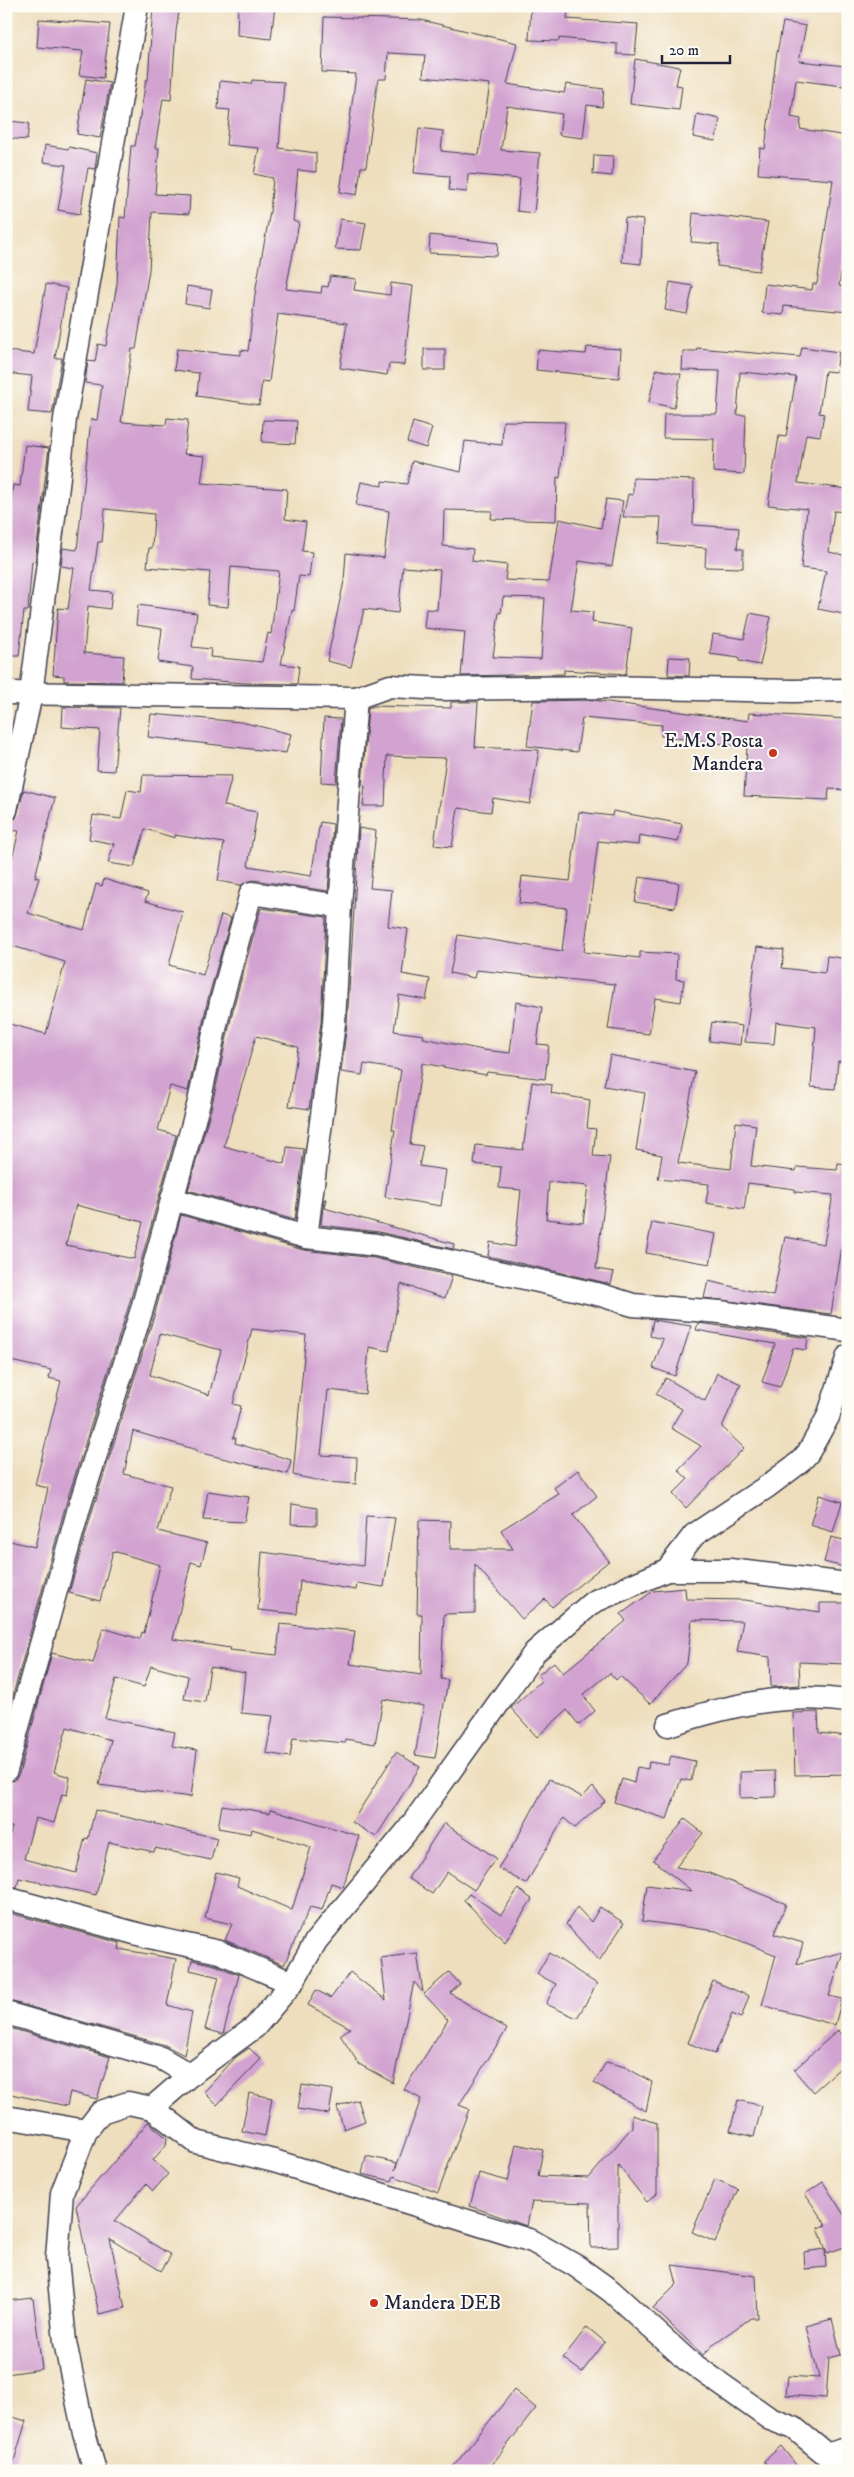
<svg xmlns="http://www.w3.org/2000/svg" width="854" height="2477" font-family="'IM FELL DW Pica',serif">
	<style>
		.building { fill: #d2a2d0; fill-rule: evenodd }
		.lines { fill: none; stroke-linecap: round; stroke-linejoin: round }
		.minor-casing { stroke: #413e4e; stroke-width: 25 }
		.minor { stroke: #fff; stroke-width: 22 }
		.poi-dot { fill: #c8321e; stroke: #fdfcf7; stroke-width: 2 }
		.labels { text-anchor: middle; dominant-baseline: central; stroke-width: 4; stroke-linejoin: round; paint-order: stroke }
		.poi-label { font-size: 20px; fill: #22223b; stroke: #fdfcf7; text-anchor: end }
	</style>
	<rect width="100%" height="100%" fill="#fdfcf7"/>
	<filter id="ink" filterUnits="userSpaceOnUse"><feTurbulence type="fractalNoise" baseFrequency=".02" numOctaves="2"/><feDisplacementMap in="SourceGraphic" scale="10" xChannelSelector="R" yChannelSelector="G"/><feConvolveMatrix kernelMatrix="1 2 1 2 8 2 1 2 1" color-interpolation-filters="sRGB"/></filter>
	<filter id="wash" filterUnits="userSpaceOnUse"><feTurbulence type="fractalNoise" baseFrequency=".0096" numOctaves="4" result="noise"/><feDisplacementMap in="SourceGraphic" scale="20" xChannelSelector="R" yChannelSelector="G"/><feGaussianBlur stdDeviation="1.12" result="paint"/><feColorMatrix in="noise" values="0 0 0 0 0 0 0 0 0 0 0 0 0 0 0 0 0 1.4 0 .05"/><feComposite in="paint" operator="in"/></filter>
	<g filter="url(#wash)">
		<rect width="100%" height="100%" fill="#eedebd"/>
		<g id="blocks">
			<g class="building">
				<path d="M 153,6 L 180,6 L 176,31 L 171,100 L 163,99 L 155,148 L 159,148 L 155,194 L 190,196 L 189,214 L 152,212 L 149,270 L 136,349 L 132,349 L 121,422 L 166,425 L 167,418 L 188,420 L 184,454 L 205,456 L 201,483 L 287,489 L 285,519 L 306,522 L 302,551 L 312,552 L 309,577 L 299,576 L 294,611 L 292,610 L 281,664 L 299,666 L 297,684 L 244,683 L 192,679 L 193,667 L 158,662 L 162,629 L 136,625 L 138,605 L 197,613 L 192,647 L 211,649 L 210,657 L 262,662 L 268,633 L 271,634 L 279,571 L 231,567 L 228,607 L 207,605 L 210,572 L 147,567 L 149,548 L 152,548 L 154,514 L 105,509 L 102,542 L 98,542 L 91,590 L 112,592 L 110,609 L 88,606 L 84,653 L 124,656 L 122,682 L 64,681 L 64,676 L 53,675 L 58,608 L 68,609 L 74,568 L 61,566 L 63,548 L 77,550 L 91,419 L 97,420 L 102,385 L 85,383 L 88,361 L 95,362 L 98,344 L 106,346 L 117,284 L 120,217 L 125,218 L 131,146 L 135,146 L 146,80 L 148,80 Z"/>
				<path d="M 238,6 L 275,6 L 271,39 L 237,35 Z"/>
				<path d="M 531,6 L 568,6 L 567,19 L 638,24 L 635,55 L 617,54 L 617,44 L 559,38 L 559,41 L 529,40 Z"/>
				<path d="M 324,17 L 421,20 L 517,43 L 507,84 L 564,93 L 566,84 L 604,89 L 602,107 L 587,105 L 583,138 L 559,135 L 562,114 L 507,106 L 501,150 L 540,153 L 534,213 L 517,211 L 520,179 L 468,174 L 467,192 L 449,190 L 450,176 L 414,173 L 419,128 L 443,131 L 441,151 L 479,155 L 490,84 L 423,77 L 425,55 L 388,53 L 386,79 L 378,79 L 366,167 L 361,167 L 357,195 L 340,192 L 356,74 L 322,72 Z"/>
				<path d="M 39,19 L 110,24 L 103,78 L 79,75 L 83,51 L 37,47 Z"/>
				<path d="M 783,22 L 806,26 L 799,61 L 846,66 L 843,86 L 796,80 L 791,117 L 801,119 L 800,129 L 848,136 L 848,230 L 839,286 L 848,287 L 848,312 L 784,306 L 783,315 L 762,313 L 765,284 L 812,290 L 813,284 L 817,284 L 833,180 L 758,174 L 760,148 L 765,149 L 776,58 Z"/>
				<path d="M 635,59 L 680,67 L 676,85 L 682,86 L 679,110 L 630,104 Z"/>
				<path d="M 86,79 L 110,83 L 100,138 L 77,134 Z"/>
				<path d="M 252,80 L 284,82 L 279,148 L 316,153 L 316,172 L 298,170 L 293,221 L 299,223 L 286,289 L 321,293 L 322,286 L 328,287 L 330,276 L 356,279 L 354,290 L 390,295 L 391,283 L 413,286 L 404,365 L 389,364 L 387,375 L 340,368 L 347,323 L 278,314 L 269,382 L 262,381 L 259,405 L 197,396 L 199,373 L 174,370 L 177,349 L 241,355 L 241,350 L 248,351 L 256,287 L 270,212 L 273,178 L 254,174 L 259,148 L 226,145 L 230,110 L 218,109 L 220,81 L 251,84 Z"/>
				<path d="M 697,114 L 720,119 L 715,141 L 693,137 Z"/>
				<path d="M 8,121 L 29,123 L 27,140 L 6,138 Z"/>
				<path d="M 45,145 L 68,149 L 69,147 L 97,153 L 95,169 L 88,168 L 80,214 L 58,210 L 66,165 L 43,162 Z"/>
				<path d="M 594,155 L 613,156 L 612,176 L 593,174 Z"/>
				<path d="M 693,213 L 768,222 L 759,271 L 717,266 L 719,244 L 691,242 Z"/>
				<path d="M 625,218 L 643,220 L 641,264 L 622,262 Z"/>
				<path d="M 340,219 L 366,223 L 361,250 L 335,249 Z"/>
				<path d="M 430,235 L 498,243 L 497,256 L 429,253 Z"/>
				<path d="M 670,282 L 693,286 L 687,314 L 665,310 Z"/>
				<path d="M 46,284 L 67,288 L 55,358 L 62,358 L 52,414 L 28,412 L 32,376 L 6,373 L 6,351 L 34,354 Z"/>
				<path d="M 187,286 L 212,290 L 209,308 L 185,304 Z"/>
				<path d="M 587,347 L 621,349 L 619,378 L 536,370 L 538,350 L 586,354 Z"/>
				<path d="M 802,347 L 839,352 L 836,372 L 825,371 L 819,413 L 824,414 L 820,436 L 806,434 L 798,483 L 848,489 L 848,512 L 834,511 L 829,552 L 848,556 L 848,615 L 818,609 L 826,571 L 801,568 L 807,509 L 768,505 L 779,436 L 786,437 L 796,377 L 740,372 L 737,415 L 746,415 L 744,474 L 713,472 L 714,439 L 663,438 L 664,414 L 717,414 L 720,371 L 682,370 L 683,351 L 696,351 L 697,348 L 800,357 Z"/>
				<rect x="424" y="349" width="21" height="21"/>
				<path d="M 656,369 L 681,374 L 674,408 L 649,402 Z"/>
				<path d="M 263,420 L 297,421 L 295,444 L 262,442 Z"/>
				<path d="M 503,421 L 565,422 L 560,478 L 557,477 L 556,521 L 491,519 L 492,511 L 444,510 L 443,546 L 473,549 L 472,561 L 507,565 L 505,580 L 549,582 L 559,519 L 601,528 L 606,499 L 623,501 L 612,566 L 579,561 L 571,610 L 593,612 L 592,622 L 632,628 L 626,674 L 564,670 L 564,674 L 461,676 L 465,632 L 424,628 L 426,609 L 437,610 L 440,570 L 403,567 L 398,613 L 364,609 L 351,667 L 327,661 L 344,581 L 346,553 L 384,558 L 389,511 L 356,505 L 361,482 L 382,486 L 382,481 L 407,484 L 412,461 L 461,472 L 465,441 L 502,445 ZM 503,597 L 545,598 L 541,659 L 493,657 L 499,612 L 501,613 Z"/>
				<path d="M 413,422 L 432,428 L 426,448 L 407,442 Z"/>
				<path d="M 25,445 L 49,448 L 35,562 L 32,561 L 28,611 L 24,611 L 19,656 L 6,656 L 6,536 L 13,485 L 20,486 Z"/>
				<path d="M 633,478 L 694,480 L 693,525 L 739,528 L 737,549 L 743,549 L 743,568 L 705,567 L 706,548 L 659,544 L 661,517 L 623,517 L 628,494 L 633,495 Z"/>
				<path d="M 750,613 L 771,617 L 760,665 L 739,661 L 739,658 L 710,654 L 713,634 L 744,639 Z"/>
				<path d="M 669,657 L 690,658 L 689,676 L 668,675 Z"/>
				<path d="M 593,700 L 748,721 L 749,713 L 848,719 L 848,790 L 829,789 L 828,800 L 744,796 L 747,747 L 661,736 L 662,725 L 582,718 L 577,752 L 527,746 L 533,701 Z"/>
				<path d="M 451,702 L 478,702 L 475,747 L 539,750 L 530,804 L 493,798 L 491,812 L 458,808 L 452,847 L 434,845 L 446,758 L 387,756 L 385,806 L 363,806 L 365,786 L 362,785 L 368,708 L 374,706 L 451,708 Z"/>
				<path d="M 63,707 L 120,708 L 114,771 L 97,770 L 100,730 L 62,727 Z"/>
				<path d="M 151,714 L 241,722 L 291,734 L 286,753 L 148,737 Z"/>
				<path d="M 324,718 L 341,719 L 336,783 L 321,782 Z"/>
				<path d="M 143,775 L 232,776 L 224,806 L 257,812 L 248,866 L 311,876 L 320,822 L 333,824 L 328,891 L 253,880 L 241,885 L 218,881 L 224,843 L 175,835 L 175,838 L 145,829 L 134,867 L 108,863 L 114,844 L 89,839 L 93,815 L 121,819 L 127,790 L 141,792 Z"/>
				<path d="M 24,790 L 55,798 L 35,877 L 39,878 L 28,913 L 84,930 L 96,884 L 102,886 L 104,879 L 148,893 L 145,901 L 183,912 L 169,965 L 203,975 L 221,915 L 231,918 L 208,999 L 188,1091 L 170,1086 L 158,1130 L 176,1135 L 129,1305 L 66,1504 L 6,1720 L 6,1540 L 35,1547 L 48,1488 L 35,1485 L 61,1381 L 49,1378 L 51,1370 L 6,1360 L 6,1023 L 46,1034 L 65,962 L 6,944 L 6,883 L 19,831 L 6,830 L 6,823 L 16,818 ZM 76,1205 L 143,1222 L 134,1259 L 66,1245 Z"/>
				<path d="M 613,811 L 682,824 L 678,842 L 639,835 L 638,845 L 598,841 L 584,952 L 640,958 L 640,952 L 677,954 L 676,979 L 684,980 L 681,1002 L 655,998 L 649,1034 L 608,1029 L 615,984 L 476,970 L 474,978 L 450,973 L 458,935 L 562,951 L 567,908 L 519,903 L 522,876 L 570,881 L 579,812 L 612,816 Z"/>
				<path d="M 359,828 L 376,831 L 370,888 L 392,890 L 388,926 L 408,929 L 402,974 L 430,979 L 426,1000 L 399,995 L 394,1031 L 424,1035 L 423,1038 L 483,1050 L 510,1053 L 516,1002 L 542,1007 L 537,1044 L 549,1045 L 545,1079 L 487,1072 L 486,1075 L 422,1063 L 410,1144 L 423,1146 L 419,1166 L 446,1170 L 441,1206 L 385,1197 L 395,1130 L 392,1130 L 401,1070 L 364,1064 L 362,1075 L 341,1072 L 347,1024 Z"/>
				<path d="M 639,877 L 679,883 L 675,908 L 635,902 Z"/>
				<path d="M 261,908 L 326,917 L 321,1022 L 309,1109 L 289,1106 L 298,1047 L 256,1036 L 224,1146 L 285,1164 L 287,1147 L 304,1149 L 295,1220 L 188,1190 L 212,1105 L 234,1005 Z"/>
				<path d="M 757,947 L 784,950 L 782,968 L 825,973 L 827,956 L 848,959 L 848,1062 L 838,1061 L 835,1089 L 811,1087 L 816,1027 L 776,1022 L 774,1044 L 745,1042 Z"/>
				<path d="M 712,1022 L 742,1026 L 740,1045 L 709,1041 Z"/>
				<path d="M 610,1055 L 695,1072 L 678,1163 L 731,1169 L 736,1122 L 756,1125 L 751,1166 L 796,1171 L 797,1167 L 837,1170 L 838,1163 L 848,1164 L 848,1210 L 831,1314 L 704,1298 L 708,1281 L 773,1296 L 785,1237 L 824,1244 L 833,1195 L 795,1192 L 795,1189 L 748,1183 L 744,1209 L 706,1203 L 709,1184 L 658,1179 L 662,1155 L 636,1150 L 645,1093 L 604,1086 Z"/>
				<path d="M 532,1082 L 552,1085 L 551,1093 L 590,1100 L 587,1128 L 596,1129 L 593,1156 L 610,1157 L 596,1269 L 614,1272 L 611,1284 L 488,1256 L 490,1242 L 515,1247 L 521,1190 L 499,1188 L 501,1167 L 474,1164 L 476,1145 L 523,1150 ZM 549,1182 L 588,1186 L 583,1223 L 546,1219 Z"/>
				<path d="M 324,1199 L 326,1199 L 324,1208 L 454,1244 L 453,1249 L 379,1232 L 321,1225 Z"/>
				<path d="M 181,1215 L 303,1250 L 374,1258 L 452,1276 L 445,1298 L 401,1284 L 389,1351 L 369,1347 L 365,1394 L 328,1390 L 321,1455 L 357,1457 L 356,1484 L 325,1482 L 293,1475 L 306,1335 L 252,1329 L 233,1404 L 241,1406 L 233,1438 L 236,1438 L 235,1443 L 291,1460 L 288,1474 L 197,1452 L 197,1450 L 133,1431 L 124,1474 L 171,1486 L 158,1531 L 207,1543 L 201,1565 L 191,1562 L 173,1639 L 230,1648 L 229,1650 L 277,1655 L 280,1624 L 355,1631 L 350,1664 L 421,1675 L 422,1614 L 417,1614 L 419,1520 L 451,1521 L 450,1549 L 513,1549 L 501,1530 L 559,1494 L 554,1488 L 578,1470 L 597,1496 L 573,1515 L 609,1561 L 552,1607 L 545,1599 L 522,1619 L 475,1564 L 475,1613 L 444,1614 L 441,1679 L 448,1680 L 435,1758 L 415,1755 L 424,1706 L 383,1699 L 375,1744 L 345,1739 L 345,1743 L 293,1738 L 290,1757 L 266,1753 L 273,1716 L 241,1713 L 245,1673 L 210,1667 L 205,1702 L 184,1699 L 188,1676 L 151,1666 L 144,1687 L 116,1679 L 105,1718 L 175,1732 L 172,1746 L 197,1750 L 191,1797 L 99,1785 L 111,1740 L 67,1727 L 54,1772 L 70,1777 L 67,1795 L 62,1794 L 54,1823 L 35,1818 L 24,1859 L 76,1873 L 85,1838 L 88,1839 L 95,1810 L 217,1838 L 211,1860 L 155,1848 L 154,1852 L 109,1842 L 96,1895 L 19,1878 L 17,1887 L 6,1885 L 6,1848 L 12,1827 L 6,1826 L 6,1783 L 15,1780 L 19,1774 L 52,1653 L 93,1663 L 103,1628 L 140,1639 L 142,1632 L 144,1633 L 160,1565 L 113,1551 L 100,1601 L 69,1593 L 92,1512 L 155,1313 ZM 160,1334 L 221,1350 L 209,1395 L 150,1375 Z"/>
				<path d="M 652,1222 L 716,1234 L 710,1264 L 646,1253 Z"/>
				<path d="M 653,1320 L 691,1326 L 675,1376 L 653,1368 L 663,1339 L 650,1336 Z"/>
				<path d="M 698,1323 L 808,1338 L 806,1350 L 793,1348 L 780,1387 L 762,1382 L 775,1344 L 696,1330 Z"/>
				<path d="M 717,1373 L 741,1384 L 722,1427 L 744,1448 L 686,1508 L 673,1494 L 688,1479 L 678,1470 L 701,1446 L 671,1428 L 682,1409 L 656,1394 L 666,1378 L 705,1401 Z"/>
				<path d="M 208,1491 L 249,1497 L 244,1522 L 203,1520 Z"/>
				<path d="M 819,1495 L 842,1502 L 833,1532 L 810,1525 Z"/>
				<path d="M 292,1504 L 317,1508 L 317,1525 L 291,1524 Z"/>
				<path d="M 366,1516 L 395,1518 L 384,1587 L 357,1583 L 356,1590 L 300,1581 L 297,1614 L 258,1610 L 262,1552 L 363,1566 Z"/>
				<path d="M 831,1537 L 848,1541 L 848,1568 L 824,1562 Z"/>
				<path d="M 685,1588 L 686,1599 L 745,1600 L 820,1612 L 820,1603 L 847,1603 L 845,1664 L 799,1662 L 800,1685 L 771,1687 L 770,1657 L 737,1652 L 743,1621 L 692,1620 L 687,1663 L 650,1704 L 620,1676 L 616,1680 L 610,1673 L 583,1695 L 595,1711 L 579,1725 L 567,1710 L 537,1737 L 511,1708 L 542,1680 L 538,1675 L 554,1662 L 563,1673 L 626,1621 L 621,1614 L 653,1591 Z"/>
				<path d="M 818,1712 L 819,1733 L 848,1736 L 848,1774 L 795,1775 L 793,1713 Z"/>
				<path d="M 396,1752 L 420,1767 L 376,1837 L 352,1822 Z"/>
				<path d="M 671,1756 L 695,1761 L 691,1781 L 681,1779 L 667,1819 L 614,1802 L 622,1779 L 634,1783 L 637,1767 L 648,1769 L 649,1762 L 668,1765 Z"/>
				<path d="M 775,1771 L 776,1797 L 740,1798 L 740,1772 Z"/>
				<path d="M 549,1779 L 582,1797 L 593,1787 L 605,1801 L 575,1828 L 564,1818 L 526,1884 L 498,1868 L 515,1842 Z"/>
				<path d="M 222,1805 L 270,1813 L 271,1809 L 359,1836 L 343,1887 L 331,1883 L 322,1910 L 310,1907 L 284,1965 L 225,1940 L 232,1924 L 205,1918 L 216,1872 L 239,1878 L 237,1886 L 292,1910 L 311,1847 L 252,1829 L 251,1834 L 218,1828 Z"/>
				<path d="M 685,1819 L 703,1833 L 676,1867 L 709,1873 L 786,1904 L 774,1934 L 803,1943 L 797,1964 L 843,1952 L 829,1996 L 842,1999 L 835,2025 L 762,2005 L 776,1955 L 716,1931 L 642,1921 L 647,1885 L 692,1891 L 653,1860 Z"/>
				<path d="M 444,1823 L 496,1858 L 474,1890 L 447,1872 L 432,1894 L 408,1878 Z"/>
				<path d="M 518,1889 L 532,1899 L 505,1942 L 464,1900 L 469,1894 L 501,1915 Z"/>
				<path d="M 577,1907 L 591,1922 L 600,1907 L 624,1923 L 599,1961 L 566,1924 Z"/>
				<path d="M 6,1912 L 120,1943 L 119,1949 L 176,1959 L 167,2005 L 192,2012 L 184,2055 L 165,2045 L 6,2000 Z"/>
				<path d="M 417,1953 L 423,1992 L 414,1982 L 393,2083 L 359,2064 L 340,2035 L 350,2028 L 308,2005 L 316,1990 L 331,1998 L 350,1972 L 386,2000 L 381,1958 Z"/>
				<path d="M 549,1953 L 597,1984 L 577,2018 L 546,2004 L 556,1984 L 537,1974 Z"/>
				<path d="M 192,1960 L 215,1965 L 239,1975 L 223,2034 L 205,2029 L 219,1977 L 190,1970 Z"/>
				<path d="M 449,1972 L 460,1984 L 450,1993 L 507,2029 L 459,2105 L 469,2109 L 438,2193 L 394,2176 L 392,2181 L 362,2174 L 366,2156 L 397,2163 L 395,2170 L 421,2099 L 404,2089 L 448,2020 L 424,1994 Z"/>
				<path d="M 713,1981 L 749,1996 L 741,2018 L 732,2014 L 715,2054 L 688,2043 Z"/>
				<path d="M 6,2027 L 110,2057 L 97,2099 L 70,2092 L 67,2106 L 6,2093 Z"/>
				<path d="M 838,2030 L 848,2041 L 848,2061 L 813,2092 L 794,2070 Z"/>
				<path d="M 249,2048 L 261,2059 L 217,2105 L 204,2092 L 236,2057 Z"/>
				<path d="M 606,2062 L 625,2067 L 652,2082 L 646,2111 L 594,2083 Z"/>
				<path d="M 302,2085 L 333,2090 L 329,2114 L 298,2109 Z"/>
				<path d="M 249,2093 L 272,2098 L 265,2136 L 242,2131 Z"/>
				<path d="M 358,2100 L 365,2121 L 344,2129 L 337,2107 Z"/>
				<path d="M 738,2100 L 762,2106 L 754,2137 L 730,2131 Z"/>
				<path d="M 632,2115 L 657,2123 L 657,2194 L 647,2202 L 618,2165 L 618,2247 L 591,2248 L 590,2203 L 532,2201 L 527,2226 L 470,2206 L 479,2173 L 508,2181 L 516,2144 L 543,2150 L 538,2176 L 589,2178 L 632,2127 Z"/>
				<path d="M 148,2122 L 167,2138 L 166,2145 L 153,2160 L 168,2174 L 153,2191 L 146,2184 L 115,2221 L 171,2255 L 161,2271 L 110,2239 L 125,2308 L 99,2314 L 76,2206 Z"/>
				<path d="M 715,2179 L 738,2189 L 715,2242 L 692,2232 Z"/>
				<path d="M 823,2182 L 848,2221 L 848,2246 L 827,2253 L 818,2228 L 826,2225 L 805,2194 Z"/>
				<path d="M 825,2249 L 826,2267 L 805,2269 L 804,2252 Z"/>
				<path d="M 672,2265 L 756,2276 L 758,2318 L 751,2318 L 716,2342 L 703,2355 L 653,2308 L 677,2284 Z"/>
				<path d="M 33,2298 L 42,2369 L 6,2374 L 6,2301 Z"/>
				<path d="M 832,2319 L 841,2355 L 829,2358 L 826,2398 L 786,2395 L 788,2376 L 819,2378 L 806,2326 Z"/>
				<path d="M 587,2327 L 605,2342 L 582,2372 L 563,2358 Z"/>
				<path d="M 514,2390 L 536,2408 L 487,2471 L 450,2471 Z"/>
				<path d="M 6,2415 L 26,2421 L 11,2471 L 6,2471 Z"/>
				<path d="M 781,2446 L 801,2471 L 772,2471 L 764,2461 Z"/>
			</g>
		</g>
	</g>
	<g filter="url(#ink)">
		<use href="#blocks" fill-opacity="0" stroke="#413e4e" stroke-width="1"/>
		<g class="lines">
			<g class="minor-casing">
				<g id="minor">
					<path d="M 6,693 L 356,698 L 390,686 L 443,689 L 602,687 L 793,691 L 848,690"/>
					<path d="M 6,810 L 31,694 L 58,486 L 65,419 L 137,6"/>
					<path d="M 172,1199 L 306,1237 L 376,1245 L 601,1295 L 633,1305 L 720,1312 L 848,1330"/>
					<path d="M 306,1237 L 334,1023 L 340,906 L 356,698"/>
					<path d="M 667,1570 L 730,1570 L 848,1584"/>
					<path d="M 668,1725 C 727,1706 785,1692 848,1701"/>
					<path d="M 6,1770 L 79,1508 L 142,1309 L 199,1102 L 221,1002 L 251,893 L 340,906"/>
					<path d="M 6,1898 L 145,1936 L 219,1952 L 292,1983"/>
					<path d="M 6,2013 L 161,2058 L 190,2075"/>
					<path d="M 152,2108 L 196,2142 L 274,2161 L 532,2241 L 576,2266 L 611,2291 L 687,2360 L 770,2419 L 794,2428 L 827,2455 L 835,2471"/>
					<path d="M 6,2117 L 86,2131"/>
					<path d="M 827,2455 L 848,2448"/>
					<path d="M 95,2471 L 83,2429 L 65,2342 L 57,2258 L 62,2193 L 86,2131 L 101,2112 L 128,2103 L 152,2108 L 190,2075 L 255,2027 L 292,1983 L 316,1941 L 408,1830 L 535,1652 L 593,1602 L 667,1570 L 694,1535 L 768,1486 L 800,1462 L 808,1453 L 828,1417 L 848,1356"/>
				</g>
			</g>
			<use href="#minor" class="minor"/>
		</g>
	</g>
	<g class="poi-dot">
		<circle cx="773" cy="753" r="5"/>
		<circle cx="374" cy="2303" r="5"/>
	</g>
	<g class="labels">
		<g class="poi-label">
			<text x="763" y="741">E.M.S Posta<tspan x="763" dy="23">Mandera</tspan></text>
			<text x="384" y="2303" text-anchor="start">Mandera DEB</text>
		</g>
	</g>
	<rect width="854" height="2477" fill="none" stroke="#fdfcf7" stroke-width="25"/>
	<path d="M662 55v8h68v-8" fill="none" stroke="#22223b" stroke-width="2.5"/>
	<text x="669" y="55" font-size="15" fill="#22223b" stroke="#fdfcf7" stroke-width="4" paint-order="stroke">20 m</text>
</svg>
